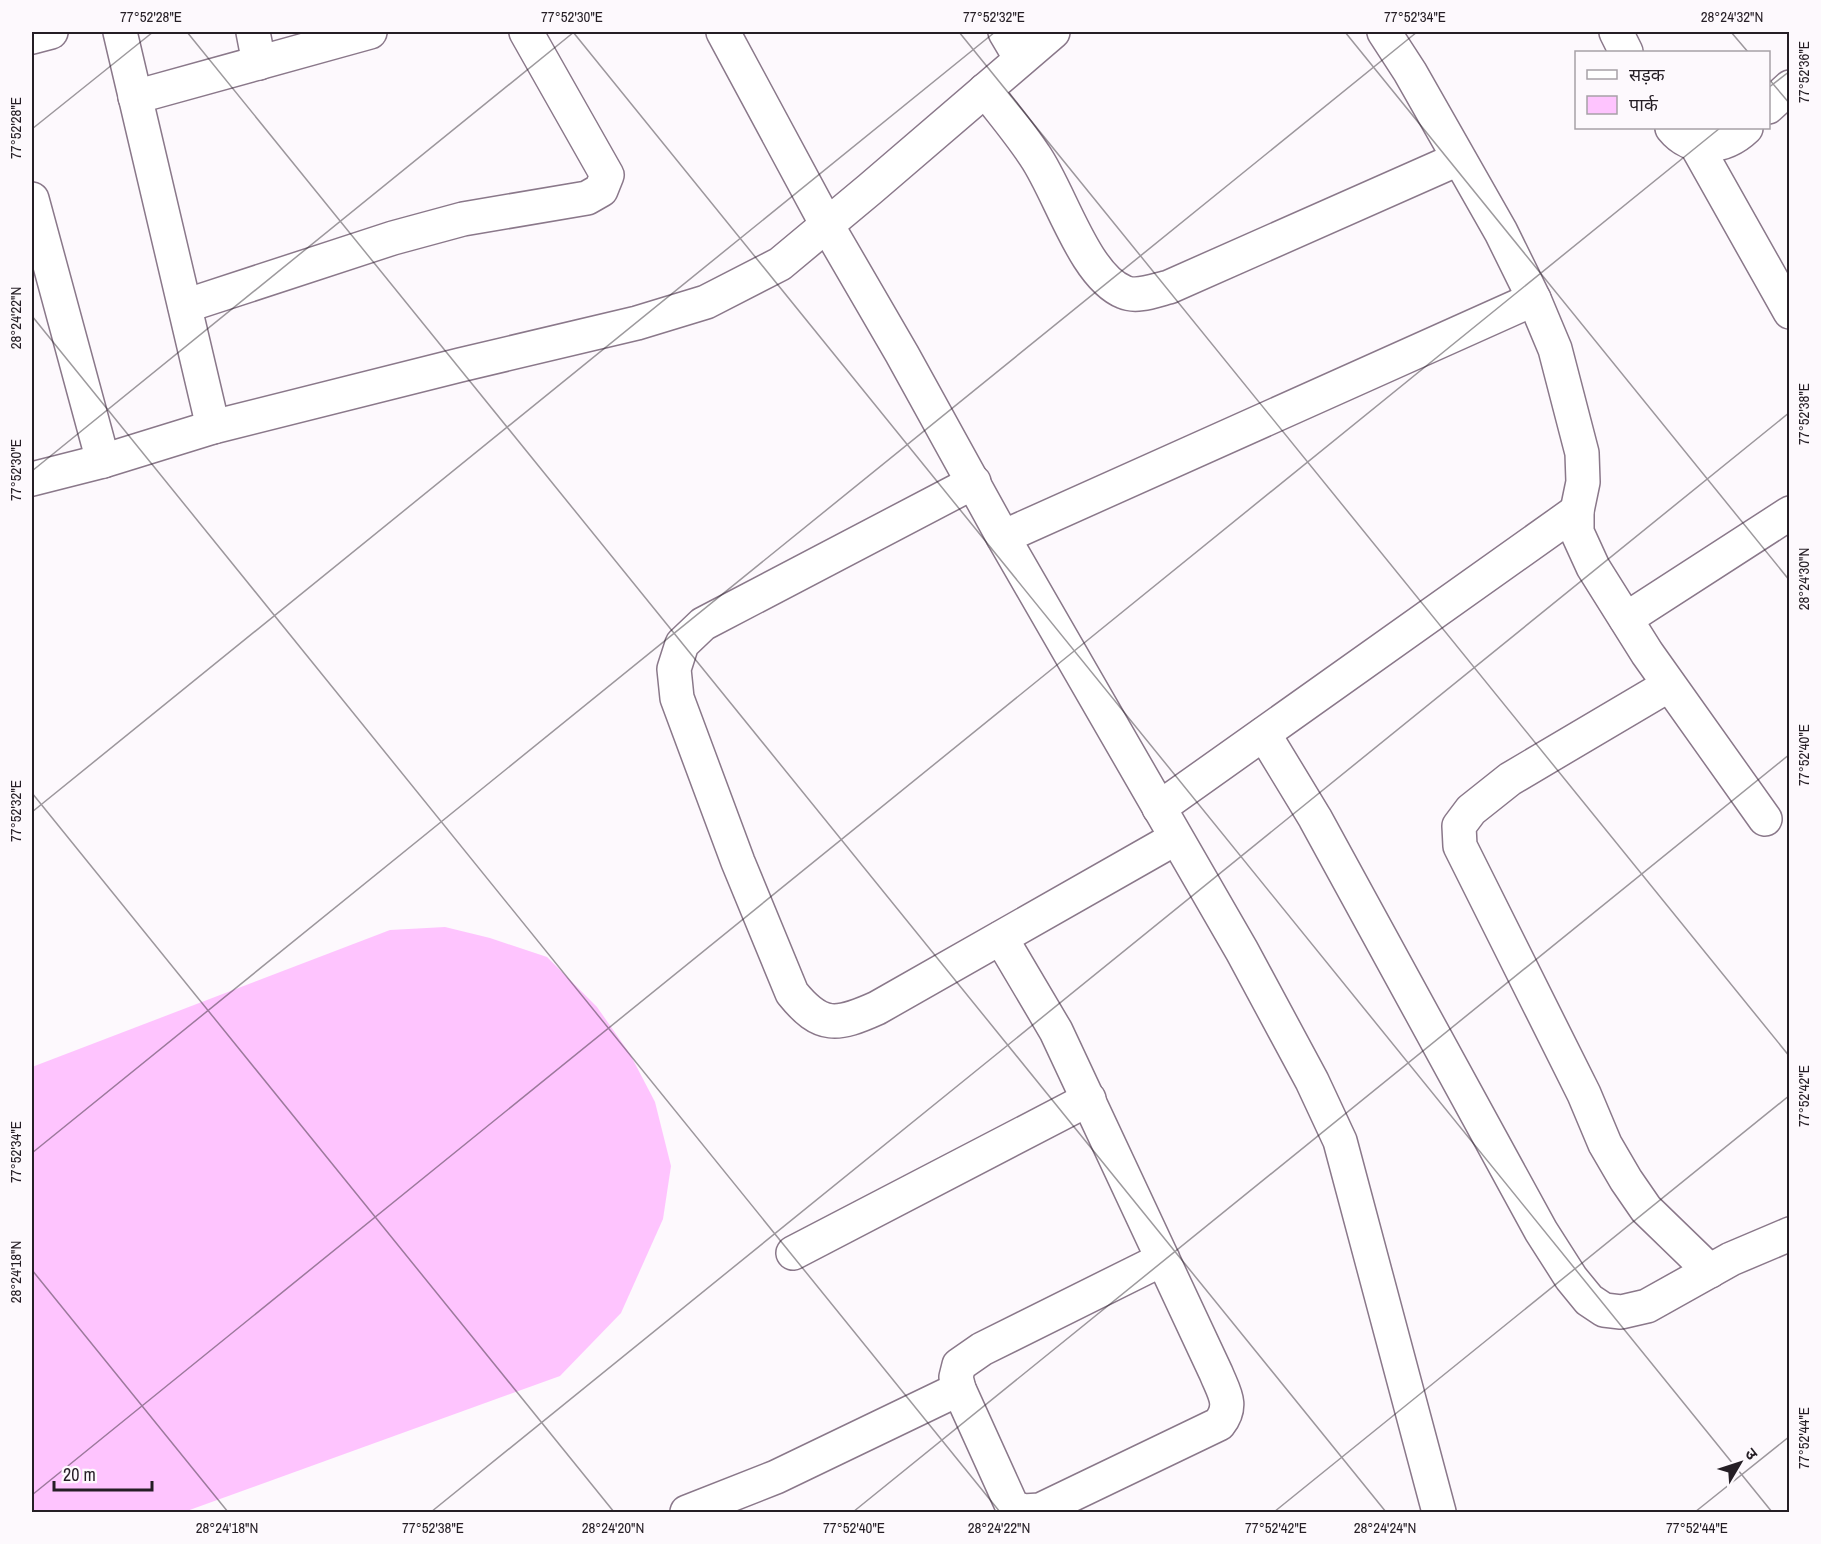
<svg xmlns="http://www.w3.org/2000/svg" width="1821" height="1544" font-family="'Archivo Narrow','Noto Sans Devanagari',sans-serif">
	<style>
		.green { fill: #fec4fe }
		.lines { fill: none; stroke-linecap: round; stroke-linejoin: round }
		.street-casing { stroke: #8a788a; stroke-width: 36 }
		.street { stroke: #fff; stroke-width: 33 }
		.ticks { fill: none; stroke: #251e25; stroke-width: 1.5; stroke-opacity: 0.45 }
		.neatline { fill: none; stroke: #251e25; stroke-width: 2 }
		.ticks-label { font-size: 15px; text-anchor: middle; fill: #251e25 }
	</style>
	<rect width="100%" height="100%" fill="#fdf9fd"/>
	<path class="green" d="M 445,927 L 490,938 L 547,957 L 597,1007 L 630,1054 L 655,1102 L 671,1166 L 663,1219 L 621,1313 L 560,1376 L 184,1512 L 32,1512 L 32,1067 L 390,930 Z"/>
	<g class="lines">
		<g class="street-casing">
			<g id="street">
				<path d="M 120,32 L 213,427"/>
				<path d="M 253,32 L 259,63"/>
				<path d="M 723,32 L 827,225 L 902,354 L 1003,537 L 1242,951 L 1312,1081 L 1340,1141 L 1439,1512"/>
				<path d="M 1005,32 L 1021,59"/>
				<path d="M 1384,32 L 1410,72 L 1501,232 L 1534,299 L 1555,349 L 1582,453 L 1583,482 L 1577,511 L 1577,532 L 1593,567 L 1647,653 L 1765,819"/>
				<path d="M 1616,32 L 1626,52"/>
				<path d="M 32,37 L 51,32"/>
				<path d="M 985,90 C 1002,112 1020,133 1035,156 C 1060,192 1084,276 1124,292 C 1137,298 1156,290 1169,287 L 1458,159"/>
				<path d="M 135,97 L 370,32"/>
				<path d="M 1768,107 L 1790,87"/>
				<path d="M 1672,128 C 1692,153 1725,148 1746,128"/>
				<path d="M 1696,145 L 1790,312"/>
				<path d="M 32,199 L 103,461"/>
				<path d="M 185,306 L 393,238 L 463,219 L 587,198 L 601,190 L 607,175 L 526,32"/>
				<path d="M 32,479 L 103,461 L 213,427 L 460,365 L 637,323 L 706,302 L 780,264 L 870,189 L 1053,32"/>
				<path d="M 974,482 L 703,624 L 682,644 L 674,669 L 677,698 L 738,862 L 792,993 C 821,1029 837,1026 877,1008 L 1176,838"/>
				<path d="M 1003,537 L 1534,299"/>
				<path d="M 1626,619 L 1790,513"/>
				<path d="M 1669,685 L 1510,779 L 1471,810 L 1459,826 L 1460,846 L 1584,1094 L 1605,1144 L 1626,1180 L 1646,1209 L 1710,1271"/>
				<path d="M 1264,734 L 1315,818 L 1541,1231 L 1571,1278 L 1589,1300 L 1604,1310 L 1621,1312 L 1647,1306 L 1731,1259 L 1790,1234"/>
				<path d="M 1159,808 L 1577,511"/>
				<path d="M 1001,938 L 1056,1031 L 1216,1373 C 1224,1393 1234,1405 1219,1424 L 1040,1510 L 1023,1511 L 1012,1506 L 959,1389 L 956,1377 L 959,1365 L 982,1349 L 1163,1259"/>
				<path d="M 793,1253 L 1089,1099"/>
				<path d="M 687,1512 L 776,1477 L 959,1389"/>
			</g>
		</g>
		<use href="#street" class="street"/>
	</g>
	<path class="ticks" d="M 187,32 L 1386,1512M 573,32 L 1772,1512M 959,32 L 1790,1057M 1345,32 L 1790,581M 1731,32 L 1748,52M 1768,78 L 1790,104M 1768,88 L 1790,71M 32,129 L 153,32M 32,316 L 1000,1512M 32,471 L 574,32M 32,793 L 614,1512M 32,812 L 995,32M 32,1153 L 1417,32M 32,1270 L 228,1512M 32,1495 L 1720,128M 431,1512 L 1790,412M 853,1512 L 1790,754M 1274,1512 L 1790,1095M 1695,1512 L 1790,1436"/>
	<rect width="1821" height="1544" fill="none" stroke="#fdf9fd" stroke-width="66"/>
	<rect x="1575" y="51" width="195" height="78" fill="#fdf9fd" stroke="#a7a1a7" stroke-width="1.5"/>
	<rect x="1587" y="70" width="30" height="9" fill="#ffffff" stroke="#a7a1a7" stroke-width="1.5"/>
	<text x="1629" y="81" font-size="18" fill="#251e25">सड़क</text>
	<rect x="1587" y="96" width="30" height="18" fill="#fec4fe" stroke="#a7a1a7" stroke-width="1.5"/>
	<text x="1629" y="111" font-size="18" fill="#251e25">पार्क</text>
	<g transform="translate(1740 1463) rotate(51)" stroke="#fdf9fd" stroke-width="4.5" paint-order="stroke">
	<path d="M0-4.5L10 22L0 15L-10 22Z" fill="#251e25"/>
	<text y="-9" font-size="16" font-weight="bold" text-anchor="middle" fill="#251e25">उ</text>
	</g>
	<path d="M54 1481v9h98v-9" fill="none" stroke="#251e25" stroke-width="3"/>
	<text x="63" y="1481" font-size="18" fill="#251e25" stroke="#fdf9fd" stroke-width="4.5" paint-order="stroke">20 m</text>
	<rect x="33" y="33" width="1755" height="1478" class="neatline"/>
	<g class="ticks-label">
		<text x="151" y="22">77°52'28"E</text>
		<text x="572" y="22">77°52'30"E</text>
		<text x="994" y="22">77°52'32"E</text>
		<text x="1415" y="22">77°52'34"E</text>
		<text x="1732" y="22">28°24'32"N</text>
		<text transform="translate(1804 72) rotate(-90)" y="5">77°52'36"E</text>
		<text transform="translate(16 128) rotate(-90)" y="5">77°52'28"E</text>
		<text transform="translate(16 318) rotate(-90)" y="5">28°24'22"N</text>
		<text transform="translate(1804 414) rotate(-90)" y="5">77°52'38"E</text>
		<text transform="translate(16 470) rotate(-90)" y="5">77°52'30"E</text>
		<text transform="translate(1804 579) rotate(-90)" y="5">28°24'30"N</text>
		<text transform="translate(1804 755) rotate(-90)" y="5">77°52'40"E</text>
		<text transform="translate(16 811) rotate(-90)" y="5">77°52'32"E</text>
		<text transform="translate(1804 1096) rotate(-90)" y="5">77°52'42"E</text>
		<text transform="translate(16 1152) rotate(-90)" y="5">77°52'34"E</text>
		<text transform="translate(16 1272) rotate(-90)" y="5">28°24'18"N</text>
		<text transform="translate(1804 1438) rotate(-90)" y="5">77°52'44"E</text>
		<text x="227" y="1533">28°24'18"N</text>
		<text x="433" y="1533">77°52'38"E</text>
		<text x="613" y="1533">28°24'20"N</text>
		<text x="854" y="1533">77°52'40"E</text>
		<text x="999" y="1533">28°24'22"N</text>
		<text x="1276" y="1533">77°52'42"E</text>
		<text x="1385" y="1533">28°24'24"N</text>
		<text x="1697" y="1533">77°52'44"E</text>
	</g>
</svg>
